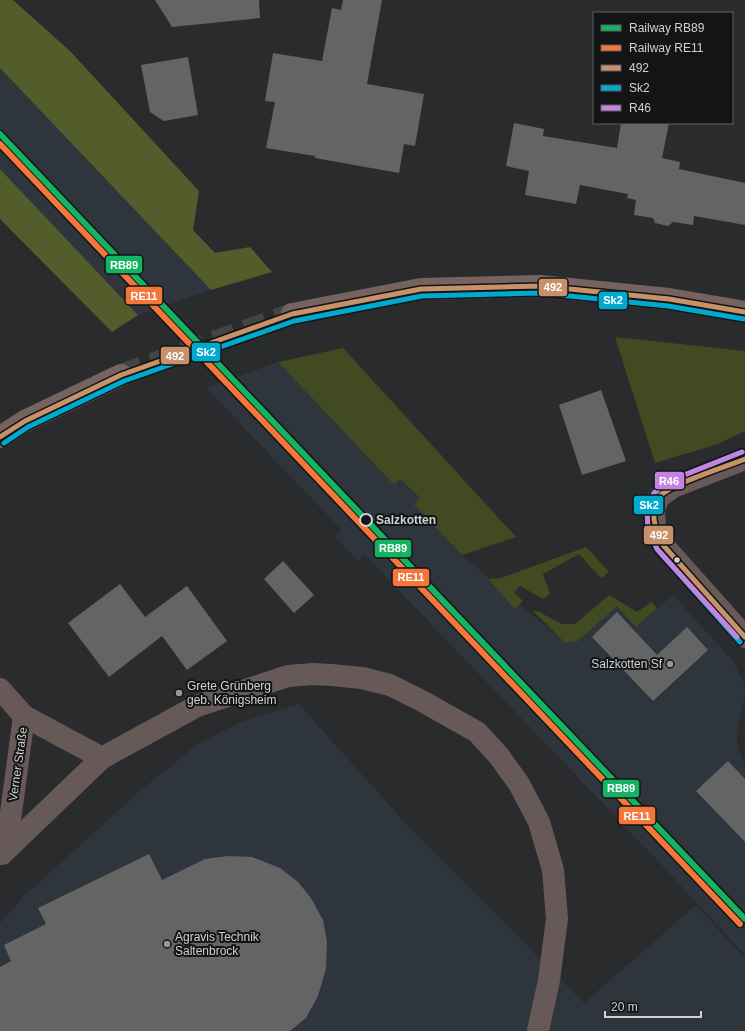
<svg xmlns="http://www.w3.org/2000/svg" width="745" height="1031" font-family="Helvetica,sans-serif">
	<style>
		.built { fill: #2f353c }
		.green { fill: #424a21 }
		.forest { fill: #535c2b }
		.building { fill: #656465 }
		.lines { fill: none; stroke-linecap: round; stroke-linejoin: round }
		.major-tunnel { stroke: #434446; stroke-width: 22; stroke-dasharray: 22 11; stroke-linecap: butt }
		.minor { stroke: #665958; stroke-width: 22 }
		.major { stroke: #766360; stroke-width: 22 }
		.bus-1-casing { stroke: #121415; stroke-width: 8 }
		.bus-2-casing { stroke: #121415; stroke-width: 8 }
		.bus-3-casing { stroke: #121415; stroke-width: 8 }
		.bus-1 { stroke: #c7916a; stroke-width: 5 }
		.bus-2 { stroke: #00a9ce; stroke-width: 5 }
		.bus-3 { stroke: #c483df; stroke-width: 5 }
		.rail-1-casing { stroke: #121415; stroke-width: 9 }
		.rail-2-casing { stroke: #121415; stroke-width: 9 }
		.rail-1 { stroke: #13b361; stroke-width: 6 }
		.rail-2 { stroke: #f5763a; stroke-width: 6 }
		.stop-dot { fill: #121415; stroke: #d0d1d3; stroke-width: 2 }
		.bus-dot { fill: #d0d1d3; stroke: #121415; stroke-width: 1.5 }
		.poi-dot { fill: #969799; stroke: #121415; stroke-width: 1.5 }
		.labels { text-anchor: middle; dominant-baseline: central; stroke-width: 4; stroke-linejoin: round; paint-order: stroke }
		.stop-label { font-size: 12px; font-weight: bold; fill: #d0d1d3; stroke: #121415; text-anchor: start }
		.poi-label { font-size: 12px; fill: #d0d1d3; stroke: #121415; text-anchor: start }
		.street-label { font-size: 12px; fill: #d0d1d3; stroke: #121415 }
		.line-badge { stroke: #121415; stroke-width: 1.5 }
		.badge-label { font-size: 11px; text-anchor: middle; font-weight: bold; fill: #fff }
	</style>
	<rect width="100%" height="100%" fill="#2a2b2d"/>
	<g class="built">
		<path d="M 0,68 L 211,290 L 138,315 L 0,169 Z"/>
		<path d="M 278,362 L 394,485 L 400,479 L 420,499 L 414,505 L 462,555 L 565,643 L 578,641 L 617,606 L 636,627 L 673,595 L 733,661 L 744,683 L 745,694 L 738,729 L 737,741 L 740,754 L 745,765 L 745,955 L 657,860 L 365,555 L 358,561 L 335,536 L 341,529 L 206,388 Z"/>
		<path d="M 299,704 L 408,826 L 584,1003 L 696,905 L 745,958 L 745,1031 L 0,1031 L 0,923 L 25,895 L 141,790 L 198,744 L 241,722 Z"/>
	</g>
	<g class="green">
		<path d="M 615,337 L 745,351 L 745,431 L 718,444 L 655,463 Z"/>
		<path d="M 343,348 L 516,537 L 462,555 L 414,505 L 420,498 L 400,479 L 394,485 L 278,362 Z"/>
		<path d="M 586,547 L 609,572 L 601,578 L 579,554 L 543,574 L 550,594 L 543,599 L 520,586 L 514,592 L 523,601 L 515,609 L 488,579 L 501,578 Z"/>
		<path d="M 609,595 L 637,612 L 651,602 L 657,608 L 636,627 L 617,606 L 578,641 L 565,643 L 532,610 L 539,612 L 562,624 L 575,624 Z"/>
	</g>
	<g class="forest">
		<path d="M 0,0 L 13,0 L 70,51 L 199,191 L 193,230 L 215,253 L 250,247 L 272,272 L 211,290 L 0,68 Z"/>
		<path d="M 0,169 L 138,315 L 112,332 L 0,219 Z"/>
	</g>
	<g class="building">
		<path d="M 155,0 L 259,0 L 260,18 L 172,27 Z"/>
		<path d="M 343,0 L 382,0 L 367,84 L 424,94 L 415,146 L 404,144 L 399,173 L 315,158 L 315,156 L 266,148 L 275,102 L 265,101 L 273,53 L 322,61 L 332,8 L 341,10 Z"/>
		<path d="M 188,57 L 198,115 L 164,121 L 150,112 L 141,65 Z"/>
		<path d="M 514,123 L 544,129 L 543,136 L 617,148 L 621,123 L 669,123 L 662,158 L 680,162 L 679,169 L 745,183 L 745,225 L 694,216 L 693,225 L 673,222 L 668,226 L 655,223 L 653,218 L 634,215 L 636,200 L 627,198 L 628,194 L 580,185 L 576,204 L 525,195 L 529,171 L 506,166 Z"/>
		<path d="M 601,390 L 626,461 L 582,475 L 559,405 Z"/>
		<path d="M 283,561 L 314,595 L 294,613 L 264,579 Z"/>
		<path d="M 120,584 L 145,617 L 187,586 L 227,641 L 187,670 L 162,636 L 109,677 L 68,623 Z"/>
		<path d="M 617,612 L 657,655 L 687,627 L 708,650 L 653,701 L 592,637 Z"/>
		<path d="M 728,761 L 745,779 L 745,842 L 696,791 Z"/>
		<path d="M 149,854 L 162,880 L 205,859 L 228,856 L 252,857 L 280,868 L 298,882 L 311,898 L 323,920 L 327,942 L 326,969 L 318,996 L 306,1018 L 290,1031 L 0,1031 L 0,967 L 11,961 L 4,945 L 46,924 L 38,908 Z"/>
	</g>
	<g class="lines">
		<path class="major-tunnel" d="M 121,375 L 292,314"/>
		<g class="minor">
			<path d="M 745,459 L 673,487 L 659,497 L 654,509 L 655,528 L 663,545 L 745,637"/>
			<path d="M 0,689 L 24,716 L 102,758"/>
			<path d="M 6,850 L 102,758 L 197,706 L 288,676 L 313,674 L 331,675 L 362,678 L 390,685 L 422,701 L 477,732 L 499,756 L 519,784 L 539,822 L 553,870 L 557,919 L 549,980 L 538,1031"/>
			<path d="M 2,854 L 6,850 L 24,716"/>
		</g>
		<g class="major">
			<path d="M 292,314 L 421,289 L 540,286 L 669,299 L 745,312"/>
			<path d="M 0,437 L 25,421 L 121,375"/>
		</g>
		<g class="bus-1-casing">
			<g id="bus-1">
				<path d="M 0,437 L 25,421 L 121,375 L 292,314 L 421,289 L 540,286 L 669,299 L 745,312"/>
				<path d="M 745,459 C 728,466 667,485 658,498 C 649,514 656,530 663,545 L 745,637"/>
			</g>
		</g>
		<g class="bus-2-casing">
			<g id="bus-2">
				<path d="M 4,443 L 28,427 L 124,381 L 294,321 L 422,296 L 540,293 L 668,306 L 744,319"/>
				<path d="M 740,642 L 657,549 L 648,530 L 647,509 L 654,493 L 669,481 L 742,452"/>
			</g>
		</g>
		<g class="bus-3-casing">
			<path id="bus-3" d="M 737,637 L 657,549 L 648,530 L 647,509 L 654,493 L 669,481 L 742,452"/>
		</g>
		<use href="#bus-1" class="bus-1"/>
		<use href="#bus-2" class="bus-2"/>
		<use href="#bus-3" class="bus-3"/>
		<g class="rail-1-casing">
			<path id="rail-1" d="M 0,134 L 745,919"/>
		</g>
		<g class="rail-2-casing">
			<path id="rail-2" d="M 0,144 L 740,924"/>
		</g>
		<use href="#rail-1" class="rail-1"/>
		<use href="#rail-2" class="rail-2"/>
	</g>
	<circle class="stop-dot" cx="366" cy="520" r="6"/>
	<circle class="bus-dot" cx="677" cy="560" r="3.5"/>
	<g class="poi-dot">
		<circle cx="670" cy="664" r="4"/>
		<circle cx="179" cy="693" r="4"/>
		<circle cx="167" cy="944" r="4"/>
	</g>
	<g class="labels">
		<g class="stop-label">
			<text x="376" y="520">Salzkotten</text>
		</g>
		<g class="poi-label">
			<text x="662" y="664" text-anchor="end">Salzkotten Sf</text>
			<text x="187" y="686">Grete Grünberg<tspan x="187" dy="14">geb. Königsheim</tspan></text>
			<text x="175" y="937">Agravis Technik<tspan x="175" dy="14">Saltenbrock</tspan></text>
		</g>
		<g class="street-label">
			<text transform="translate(18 764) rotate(-82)">Verner Straße</text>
		</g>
	</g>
	<g class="line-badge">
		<rect x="105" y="255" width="38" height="19" rx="4" fill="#13b361"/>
		<rect x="538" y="278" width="30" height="19" rx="4" fill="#c7916a"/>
		<rect x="125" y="286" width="38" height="19" rx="4" fill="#f5763a"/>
		<rect x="598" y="291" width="30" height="19" rx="4" fill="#00a9ce"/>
		<rect x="191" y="342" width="30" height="20" rx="4" fill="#00a9ce"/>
		<rect x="160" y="346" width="30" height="19" rx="4" fill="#c7916a"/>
		<rect x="654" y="471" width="31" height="19" rx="4" fill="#c483df"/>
		<rect x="633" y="495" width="31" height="20" rx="4" fill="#00a9ce"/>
		<rect x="643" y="525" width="31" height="20" rx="4" fill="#c7916a"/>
		<rect x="374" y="539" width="38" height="19" rx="4" fill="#13b361"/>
		<rect x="392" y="568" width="38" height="19" rx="4" fill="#f5763a"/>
		<rect x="602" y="779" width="38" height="19" rx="4" fill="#13b361"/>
		<rect x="618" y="806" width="38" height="19" rx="4" fill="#f5763a"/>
	</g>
	<g class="badge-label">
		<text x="124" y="269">RB89</text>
		<text x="553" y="291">492</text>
		<text x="144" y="300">RE11</text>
		<text x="613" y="304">Sk2</text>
		<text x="206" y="356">Sk2</text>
		<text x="175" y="360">492</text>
		<text x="669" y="485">R46</text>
		<text x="649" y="509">Sk2</text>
		<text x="659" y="539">492</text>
		<text x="393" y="552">RB89</text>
		<text x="411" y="581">RE11</text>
		<text x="621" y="792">RB89</text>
		<text x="637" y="820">RE11</text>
	</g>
	<rect x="593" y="12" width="140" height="112" fill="#121415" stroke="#5e6061"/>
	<rect x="601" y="25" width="20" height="6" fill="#13b361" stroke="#5e6061"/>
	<text x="629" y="32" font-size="12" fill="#d0d1d3">Railway RB89</text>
	<rect x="601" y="45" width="20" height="6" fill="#f5763a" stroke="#5e6061"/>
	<text x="629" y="52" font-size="12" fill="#d0d1d3">Railway RE11</text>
	<rect x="601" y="65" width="20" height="6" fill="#c7916a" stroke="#5e6061"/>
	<text x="629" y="72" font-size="12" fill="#d0d1d3">492</text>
	<rect x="601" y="85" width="20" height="6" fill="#00a9ce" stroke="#5e6061"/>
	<text x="629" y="92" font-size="12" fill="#d0d1d3">Sk2</text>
	<rect x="601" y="105" width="20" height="6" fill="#c483df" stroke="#5e6061"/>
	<text x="629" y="112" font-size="12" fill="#d0d1d3">R46</text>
	<path d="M605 1011v6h96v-6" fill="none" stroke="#d0d1d3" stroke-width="2"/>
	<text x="611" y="1011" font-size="12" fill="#d0d1d3" stroke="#121415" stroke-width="3" paint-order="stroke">20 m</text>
</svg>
